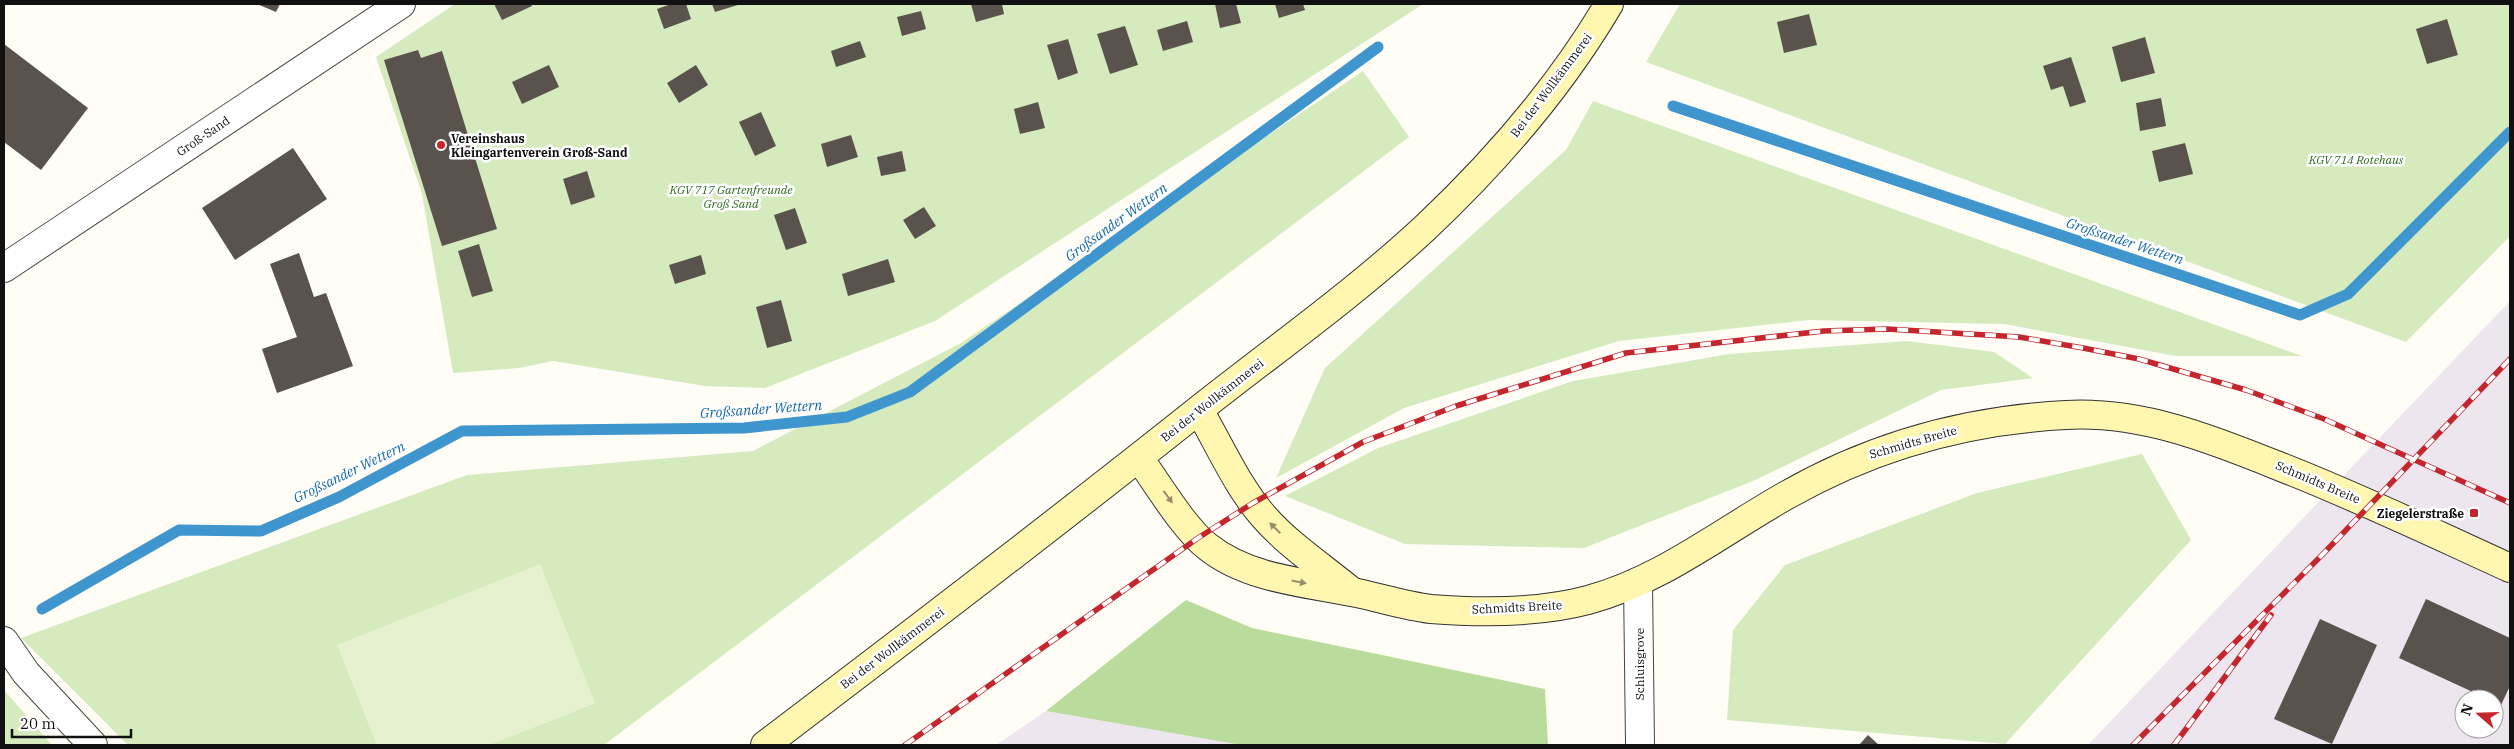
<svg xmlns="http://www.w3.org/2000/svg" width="2514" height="749" font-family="'IBM Plex Serif',serif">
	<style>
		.industrial { fill: #eee6ef; fill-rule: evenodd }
		.green { fill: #d5ebbd }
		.forest { fill: #b9dc9c }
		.pitch { fill: #e6f2cf }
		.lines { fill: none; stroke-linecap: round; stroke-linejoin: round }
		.stream { stroke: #3f96cf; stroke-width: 11 }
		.building { fill: #5a524d }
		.minor-casing { stroke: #444; stroke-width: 30 }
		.secondary-casing { stroke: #333; stroke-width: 30 }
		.minor { stroke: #fff; stroke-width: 28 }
		.secondary { stroke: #fff6b0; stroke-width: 28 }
		.rail-casing { stroke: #c4262e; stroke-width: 5.5 }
		.rail { stroke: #fff; stroke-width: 4; stroke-dasharray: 11; stroke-linecap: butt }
		.oneway { fill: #948f68 }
		.poi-dot { fill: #c4262e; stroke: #fff; stroke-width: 2 }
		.labels { text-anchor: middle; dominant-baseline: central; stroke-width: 5; stroke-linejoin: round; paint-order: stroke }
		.street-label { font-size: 12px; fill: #111; stroke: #fff }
		.poi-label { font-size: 12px; font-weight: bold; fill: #111; stroke: #fff; text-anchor: start }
		.park-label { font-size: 12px; font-style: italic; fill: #2f6b1f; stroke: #fff }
		.water-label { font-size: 14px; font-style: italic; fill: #1768a6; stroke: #fff }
	</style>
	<rect width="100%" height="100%" fill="#fffdf5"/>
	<g class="industrial">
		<path d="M 2510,301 L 2510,745 L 2088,745 L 2307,514 ZM 2464,699 L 2494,699 L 2494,729 L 2464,729 Z"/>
		<path d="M 1046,711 L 1241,745 L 996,745 Z"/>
	</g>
	<g class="green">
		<path d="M 455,4 L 1423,4 L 935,321 L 765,388 L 705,386 L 553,361 L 519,368 L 453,373 L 422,194 L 376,57 Z"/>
		<path d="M 1680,4 L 2510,4 L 2510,236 L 2406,342 L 1646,62 Z"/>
		<path d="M 1363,71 L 1409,137 L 604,745 L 488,745 L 595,703 L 338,645 L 377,745 L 128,745 L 21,638 L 467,475 L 753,451 L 961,343 Z"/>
		<path d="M 1593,101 L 2302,356 L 2176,356 L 2004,324 L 1809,320 L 1619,341 L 1404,408 L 1276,478 L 1325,368 L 1566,150 Z"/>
		<path d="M 1907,341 L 1994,352 L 2033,378 L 1941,390 L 1753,481 L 1584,548 L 1405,544 L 1285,496 L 1378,448 L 1573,381 L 1729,354 Z"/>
		<path d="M 2142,454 L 2191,540 L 2005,744 L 1727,720 L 1733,630 L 1785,565 L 1977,493 Z"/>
		<path d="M 4,690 L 52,745 L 4,745 Z"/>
	</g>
	<path class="forest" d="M 1186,600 L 1252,628 L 1545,689 L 1548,745 L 1241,745 L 1046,711 Z"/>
	<path class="pitch" d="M 540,564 L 595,703 L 488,745 L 377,745 L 337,645 Z"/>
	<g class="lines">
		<g class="stream">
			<path d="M 1673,106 L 2300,315 L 2348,294 L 2510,132"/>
			<path d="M 42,609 L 179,530 L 261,531 L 339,497 L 462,431 L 744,428 L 847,417 L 910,392 L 1378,47"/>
		</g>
	</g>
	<g class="building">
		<path d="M 257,4 L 280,4 L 276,12 Z"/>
		<path d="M 494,4 L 531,4 L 532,6 L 502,20 Z"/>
		<path d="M 671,4 L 686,4 L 691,19 L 664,29 L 657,9 Z"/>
		<path d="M 712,4 L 741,4 L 715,12 Z"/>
		<path d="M 971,4 L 1002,4 L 1004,14 L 976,22 Z"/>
		<path d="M 1215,4 L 1236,4 L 1241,23 L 1220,28 Z"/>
		<path d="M 1275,4 L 1303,4 L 1305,10 L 1279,18 Z"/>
		<path d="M 921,11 L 926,29 L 902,36 L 897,17 Z"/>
		<path d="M 1809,14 L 1817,45 L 1784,53 L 1777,22 Z"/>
		<path d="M 2447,19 L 2458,55 L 2427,64 L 2416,29 Z"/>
		<path d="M 1187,21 L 1193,42 L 1163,51 L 1157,30 Z"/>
		<path d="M 1125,26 L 1138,65 L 1110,74 L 1097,34 Z"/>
		<path d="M 2145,37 L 2155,73 L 2121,82 L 2112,47 Z"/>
		<path d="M 1068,39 L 1078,73 L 1058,80 L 1047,45 Z"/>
		<path d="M 860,41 L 866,57 L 836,67 L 831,51 Z"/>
		<path d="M 4,44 L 88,108 L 41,170 L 4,142 Z"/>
		<path d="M 418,50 L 421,58 L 442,51 L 497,229 L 442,246 L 384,60 Z"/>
		<path d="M 2071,57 L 2086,102 L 2070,107 L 2063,86 L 2051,90 L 2043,66 Z"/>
		<path d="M 549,65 L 559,87 L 522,104 L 512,82 Z"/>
		<path d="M 696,65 L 708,85 L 679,103 L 667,83 Z"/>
		<path d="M 2161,98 L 2166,126 L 2140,131 L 2136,103 Z"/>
		<path d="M 1038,102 L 1045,128 L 1020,134 L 1014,109 Z"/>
		<path d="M 761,112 L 776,146 L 755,156 L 739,122 Z"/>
		<path d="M 851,135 L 858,157 L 827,167 L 821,144 Z"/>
		<path d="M 2185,143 L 2193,174 L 2159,182 L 2152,151 Z"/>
		<path d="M 293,148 L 327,199 L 235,260 L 202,208 Z"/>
		<path d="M 902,151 L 906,171 L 881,176 L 877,157 Z"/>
		<path d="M 587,171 L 595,197 L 571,205 L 563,179 Z"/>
		<path d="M 924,207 L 936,226 L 915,239 L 903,220 Z"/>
		<path d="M 795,208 L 807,243 L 786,250 L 774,215 Z"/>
		<path d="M 479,244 L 493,291 L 472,297 L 458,251 Z"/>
		<path d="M 299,253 L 314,297 L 326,293 L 353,366 L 277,393 L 262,349 L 297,337 L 270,264 Z"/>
		<path d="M 701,255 L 706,274 L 675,284 L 669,265 Z"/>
		<path d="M 888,259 L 895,282 L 848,296 L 842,274 Z"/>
		<path d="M 781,300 L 792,341 L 767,348 L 756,307 Z"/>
		<path d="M 2426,599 L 2510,638 L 2510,686 L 2501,705 L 2494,702 L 2494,699 L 2488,699 L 2399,658 Z"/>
		<path d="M 2320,619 L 2377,645 L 2332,744 L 2274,719 Z"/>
		<path d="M 1868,735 L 1879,745 L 1859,745 Z"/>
	</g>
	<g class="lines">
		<g class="minor-casing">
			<g id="minor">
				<path d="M 4,268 L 401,4"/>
				<path d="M 1638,582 L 1640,745"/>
				<path d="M 4,641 L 26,673 L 93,745"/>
			</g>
		</g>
		<g class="secondary-casing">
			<g id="secondary">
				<path d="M 1199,410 C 1220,446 1238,488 1265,518 C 1290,546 1322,567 1350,590"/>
				<path d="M 1139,458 C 1157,483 1185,530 1208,547 C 1248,579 1308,583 1357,593 C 1381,598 1406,606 1431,609 C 1482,613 1539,613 1588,600 C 1662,580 1721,532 1787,495 C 1873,446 1967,420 2066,415 C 2140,411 2209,438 2276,465 C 2356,496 2433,533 2510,568"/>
				<path d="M 765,745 C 910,635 1054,525 1196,412 C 1273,351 1354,294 1426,227 C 1496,161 1560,87 1609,4"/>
			</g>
		</g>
		<use href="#minor" class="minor"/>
		<use href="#secondary" class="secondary"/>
		<g class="rail-casing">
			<g id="rail">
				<path d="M 905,745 L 1198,538 L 1253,503 L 1363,442 L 1456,406 L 1626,353 L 1824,331 L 1887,329 L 2019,337 L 2083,348 L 2139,359 L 2246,390 L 2324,419 L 2510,503"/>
				<path d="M 2133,745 L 2323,554 L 2510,359"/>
				<path d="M 2174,745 L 2271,615"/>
			</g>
		</g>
		<use href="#rail" class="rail"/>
	</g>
	<defs><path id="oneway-solid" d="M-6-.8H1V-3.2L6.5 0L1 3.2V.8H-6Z" transform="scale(1.25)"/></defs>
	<g class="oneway">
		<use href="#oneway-solid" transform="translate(1168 497) rotate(54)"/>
		<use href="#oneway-solid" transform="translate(1275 528) rotate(-135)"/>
		<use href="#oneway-solid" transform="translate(1299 582) rotate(11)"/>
	</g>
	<g class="poi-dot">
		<circle cx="441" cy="145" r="5"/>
		<rect x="2469" y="508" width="10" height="10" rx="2.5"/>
	</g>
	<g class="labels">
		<g class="street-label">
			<text transform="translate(1551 85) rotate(-53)">Bei der Wollkämmerei</text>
			<text transform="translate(203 136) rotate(-34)">Groß-Sand</text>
			<text transform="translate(1212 400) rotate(-38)">Bei der Wollkämmerei</text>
			<text transform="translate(1913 442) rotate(-16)">Schmidts Breite</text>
			<text transform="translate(2318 482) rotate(23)">Schmidts Breite</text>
			<text transform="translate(1517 607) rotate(-3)">Schmidts Breite</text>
			<text transform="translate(892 648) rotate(-37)">Bei der Wollkämmerei</text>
			<text transform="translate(1639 664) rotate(-90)">Schluisgrove</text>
		</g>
		<g class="poi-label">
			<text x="451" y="138">Vereinshaus<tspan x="451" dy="14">Kleingartenverein Groß-Sand</tspan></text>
			<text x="2464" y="513" text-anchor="end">Ziegelerstraße</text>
		</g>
		<g class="park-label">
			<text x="2356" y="159">KGV 714 Rotehaus</text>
			<text x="731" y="189">KGV 717 Gartenfreunde<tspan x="731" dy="14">Groß Sand</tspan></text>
		</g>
		<g class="water-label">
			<text transform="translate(1116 222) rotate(-36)">Großsander Wettern</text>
			<text transform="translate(2125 241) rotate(18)">Großsander Wettern</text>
			<text transform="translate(761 409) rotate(-4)">Großsander Wettern</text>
			<text transform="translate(349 472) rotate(-26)">Großsander Wettern</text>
		</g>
	</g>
	<rect width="2514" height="749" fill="none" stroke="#111111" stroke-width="10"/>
	<g transform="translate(2479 714) rotate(290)"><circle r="24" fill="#ffffff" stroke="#a0a0a0"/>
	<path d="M0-4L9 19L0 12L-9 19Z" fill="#c4262e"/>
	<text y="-8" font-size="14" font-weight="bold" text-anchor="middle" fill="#111111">N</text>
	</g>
	<path d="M12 729v8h119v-8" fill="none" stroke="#111111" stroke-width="2.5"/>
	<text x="20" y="729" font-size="15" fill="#111111" stroke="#ffffff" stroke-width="4" paint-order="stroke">20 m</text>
</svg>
